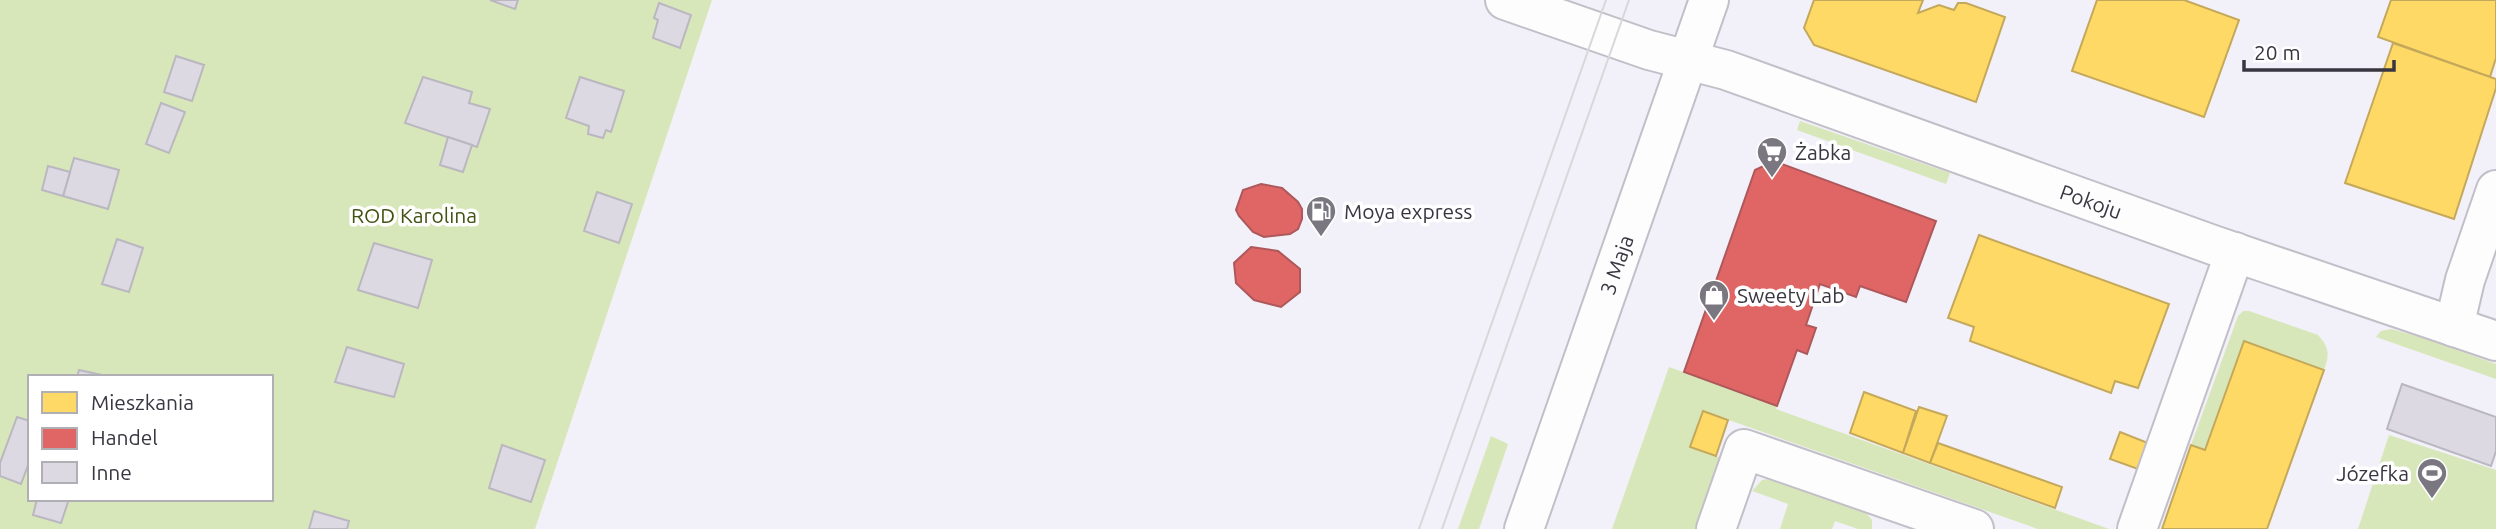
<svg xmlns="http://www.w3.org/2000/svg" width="2496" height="529" font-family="Ubuntu,sans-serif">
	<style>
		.green { fill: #d8e7b9; fill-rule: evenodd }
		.homes { fill: #ffd966; stroke: #c4a85b; stroke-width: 2 }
		.shops { fill: #e06666; stroke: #ae585b; stroke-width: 2 }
		.building { fill: #dcd9e2; stroke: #bab7c0; stroke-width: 2 }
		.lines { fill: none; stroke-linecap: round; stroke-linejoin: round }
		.minor-casing { stroke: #c2bfc8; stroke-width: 42 }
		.minor { stroke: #fdfdfe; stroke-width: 38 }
		.tram { stroke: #d8d7da; stroke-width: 2 }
		.labels { text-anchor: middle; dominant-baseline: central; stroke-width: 7; stroke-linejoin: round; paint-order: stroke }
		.poi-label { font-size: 21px; fill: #393640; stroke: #fff; text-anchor: start }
		.street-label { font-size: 21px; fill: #393640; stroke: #fff }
		.park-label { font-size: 21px; fill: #425313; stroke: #fff }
	</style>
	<rect width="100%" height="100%" fill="#f2f0f8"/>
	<g class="green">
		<path d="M 0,0 L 712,0 L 535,529 L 0,529 ZM 30,377 L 271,377 L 271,499 L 30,499 Z"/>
		<path d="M 1800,121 L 1950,173 L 1946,184 L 1797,130 Z"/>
		<path d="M 2243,311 L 2249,311 L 2318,335 C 2329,347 2330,354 2324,370 L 2244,341 L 2205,450 L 2191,445 L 2238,316 Z"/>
		<path d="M 2391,329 L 2427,339 L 2496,364 L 2496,379 L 2376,337 L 2381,331 Z"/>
		<path d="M 1669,367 L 1777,406 L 1776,409 L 2109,529 L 2038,529 L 1703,411 L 1690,447 L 1724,459 L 1698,529 L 1612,529 Z"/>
		<path d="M 2389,435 L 2496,470 L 2496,529 L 2358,529 Z"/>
		<path d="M 1491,436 L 1508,444 L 1479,529 L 1458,529 Z"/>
		<path d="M 1773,478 L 1863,509 L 1872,520 L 1872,529 L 1858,529 L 1835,521 L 1832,529 L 1780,529 L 1788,504 L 1752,491 L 1762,480 Z"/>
	</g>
	<g class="homes">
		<path d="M 1814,0 L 1923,0 L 1918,13 L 1939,5 L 1954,10 L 1958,3 L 1966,3 L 2005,17 L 1976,102 L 1814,45 L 1804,28 Z"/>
		<path d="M 2097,0 L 2184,0 L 2239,20 L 2204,117 L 2072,71 Z"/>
		<path d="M 2391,0 L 2496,0 L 2496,58 L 2490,77 L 2378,37 Z"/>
		<path d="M 2393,43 L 2496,79 L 2496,88 L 2454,219 L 2345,183 Z"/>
		<path d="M 1979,235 L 2169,304 L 2138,388 L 2115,381 L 2111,393 L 1970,341 L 1974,327 L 1948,318 Z"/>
		<path d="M 2244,341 L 2324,370 L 2267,529 L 2162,529 L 2191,445 L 2205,450 Z"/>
		<path d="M 1864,392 L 1916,411 L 1903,453 L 1850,433 Z"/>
		<path d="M 1919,407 L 1947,416 L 1930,463 L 1903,453 Z"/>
		<path d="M 1703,411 L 1728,420 L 1716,456 L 1690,447 Z"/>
		<path d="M 2120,432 L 2148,443 L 2138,469 L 2110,459 Z"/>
		<path d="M 1938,443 L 2062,487 L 2055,508 L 1930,463 Z"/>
	</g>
	<g class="shops">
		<path d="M 1774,161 L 1936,221 L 1906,302 L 1860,286 L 1856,297 L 1820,284 L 1806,325 L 1816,328 L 1807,354 L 1797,350 L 1777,406 L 1684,372 L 1755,170 Z"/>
		<path d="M 1261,184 L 1282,188 L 1298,202 L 1302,209 L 1302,219 L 1298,229 L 1290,234 L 1264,237 L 1253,232 L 1239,216 L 1236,210 L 1243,190 Z"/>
		<path d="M 1251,247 L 1278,251 L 1300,269 L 1300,292 L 1281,307 L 1254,300 L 1236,283 L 1234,263 Z"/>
	</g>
	<g class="building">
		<path d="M 490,0 L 518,0 L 515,9 Z"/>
		<path d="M 659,3 L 691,15 L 680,48 L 653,38 L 658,20 L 654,18 Z"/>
		<path d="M 176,56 L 204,65 L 192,101 L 164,92 Z"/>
		<path d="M 423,77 L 472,92 L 469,103 L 490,109 L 477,147 L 405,123 Z"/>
		<path d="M 580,77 L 624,91 L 611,132 L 606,130 L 603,138 L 588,134 L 589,126 L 566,118 Z"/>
		<path d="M 161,103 L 185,112 L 169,153 L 146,144 Z"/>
		<path d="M 448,137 L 472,145 L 463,172 L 440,165 Z"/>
		<path d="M 74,158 L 119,170 L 108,209 L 63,196 Z"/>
		<path d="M 48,166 L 70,172 L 63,196 L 42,190 Z"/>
		<path d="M 597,192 L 632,204 L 619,243 L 584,231 Z"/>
		<path d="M 117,239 L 143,248 L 129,292 L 102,284 Z"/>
		<path d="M 374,243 L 432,260 L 418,308 L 358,290 Z"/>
		<path d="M 347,347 L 404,364 L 394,397 L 335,382 Z"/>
		<path d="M 79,370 L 111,377 L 77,377 Z"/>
		<path d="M 2402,384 L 2496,417 L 2496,451 L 2491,466 L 2387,429 Z"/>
		<path d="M 17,417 L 30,421 L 30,460 L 21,484 L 0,476 L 0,463 Z"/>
		<path d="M 502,445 L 545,460 L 531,502 L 489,488 Z"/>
		<path d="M 37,499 L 69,499 L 61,523 L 33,515 Z"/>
		<path d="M 314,511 L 349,521 L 347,529 L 309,529 Z"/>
	</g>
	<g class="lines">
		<g class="minor-casing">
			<g id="minor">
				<path id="s1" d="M 1505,0 L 1649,50 L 1726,70 L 2213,245 L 2496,341"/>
				<path d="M 2454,327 L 2465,280 L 2496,190"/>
				<path id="s2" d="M 1524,529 L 1709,0"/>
				<path d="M 1716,529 L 1744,449 L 1974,529"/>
				<path d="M 2137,529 L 2235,252"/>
			</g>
		</g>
		<use href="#minor" class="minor"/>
		<g class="tram">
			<path d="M 1419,529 L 1606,0"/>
			<path d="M 1442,529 L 1629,0"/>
		</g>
	</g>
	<defs>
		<g id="supermarket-pin" transform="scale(1.575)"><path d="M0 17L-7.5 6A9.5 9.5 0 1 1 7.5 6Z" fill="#7a7780" stroke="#fff"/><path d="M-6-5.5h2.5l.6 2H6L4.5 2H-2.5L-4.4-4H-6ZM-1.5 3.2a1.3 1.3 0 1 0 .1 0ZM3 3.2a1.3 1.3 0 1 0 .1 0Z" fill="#fff"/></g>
		<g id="fuel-pin" transform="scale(1.575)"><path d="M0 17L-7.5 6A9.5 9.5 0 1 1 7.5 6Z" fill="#7a7780" stroke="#fff"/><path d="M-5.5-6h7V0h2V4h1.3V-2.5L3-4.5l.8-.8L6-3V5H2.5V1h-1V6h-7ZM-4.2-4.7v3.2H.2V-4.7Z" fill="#fff"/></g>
		<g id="shop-pin" transform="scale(1.575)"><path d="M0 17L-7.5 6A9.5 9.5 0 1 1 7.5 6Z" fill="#7a7780" stroke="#fff"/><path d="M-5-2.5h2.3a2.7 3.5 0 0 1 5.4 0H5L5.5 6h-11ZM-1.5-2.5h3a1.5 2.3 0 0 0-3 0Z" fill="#fff"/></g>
		<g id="stadium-pin" transform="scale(1.575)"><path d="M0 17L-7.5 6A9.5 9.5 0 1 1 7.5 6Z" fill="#7a7780" stroke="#fff"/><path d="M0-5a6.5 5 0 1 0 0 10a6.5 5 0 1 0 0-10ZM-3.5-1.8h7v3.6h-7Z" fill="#fff"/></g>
	</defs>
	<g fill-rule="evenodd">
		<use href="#supermarket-pin" x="1772" y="152"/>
		<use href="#fuel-pin" x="1321" y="211"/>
		<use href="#shop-pin" x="1714" y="295"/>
		<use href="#stadium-pin" x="2432" y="473"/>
	</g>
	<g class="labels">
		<g class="poi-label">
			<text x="1795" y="152">Żabka</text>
			<text x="1344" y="211">Moya express</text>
			<text x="1737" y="295">Sweety Lab</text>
			<text x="2409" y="473" text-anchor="end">Józefka</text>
		</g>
		<g class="street-label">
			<text stroke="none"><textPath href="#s1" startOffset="620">Pokoju</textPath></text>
			<text stroke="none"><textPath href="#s2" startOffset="280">3 Maja</textPath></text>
		</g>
		<g class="park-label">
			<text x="414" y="215">ROD Karolina</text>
		</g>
	</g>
	<rect x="28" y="375" width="245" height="126" fill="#ffffff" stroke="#b0afb3" stroke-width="2"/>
	<rect x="42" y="392" width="35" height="21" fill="#ffd966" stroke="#b0afb3" stroke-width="2"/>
	<text x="91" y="410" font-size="21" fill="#393640">Mieszkania</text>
	<rect x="42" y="428" width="35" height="21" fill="#e06666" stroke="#b0afb3" stroke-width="2"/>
	<text x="91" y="445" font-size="21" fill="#393640">Handel</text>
	<rect x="42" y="462" width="35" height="21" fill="#dcd9e2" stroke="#b0afb3" stroke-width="2"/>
	<text x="91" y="480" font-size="21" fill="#393640">Inne</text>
	<path d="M2244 60v10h150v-10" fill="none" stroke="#393640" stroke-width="3.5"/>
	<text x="2254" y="60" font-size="21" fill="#393640" stroke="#ffffff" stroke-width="5" paint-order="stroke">20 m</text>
</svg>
